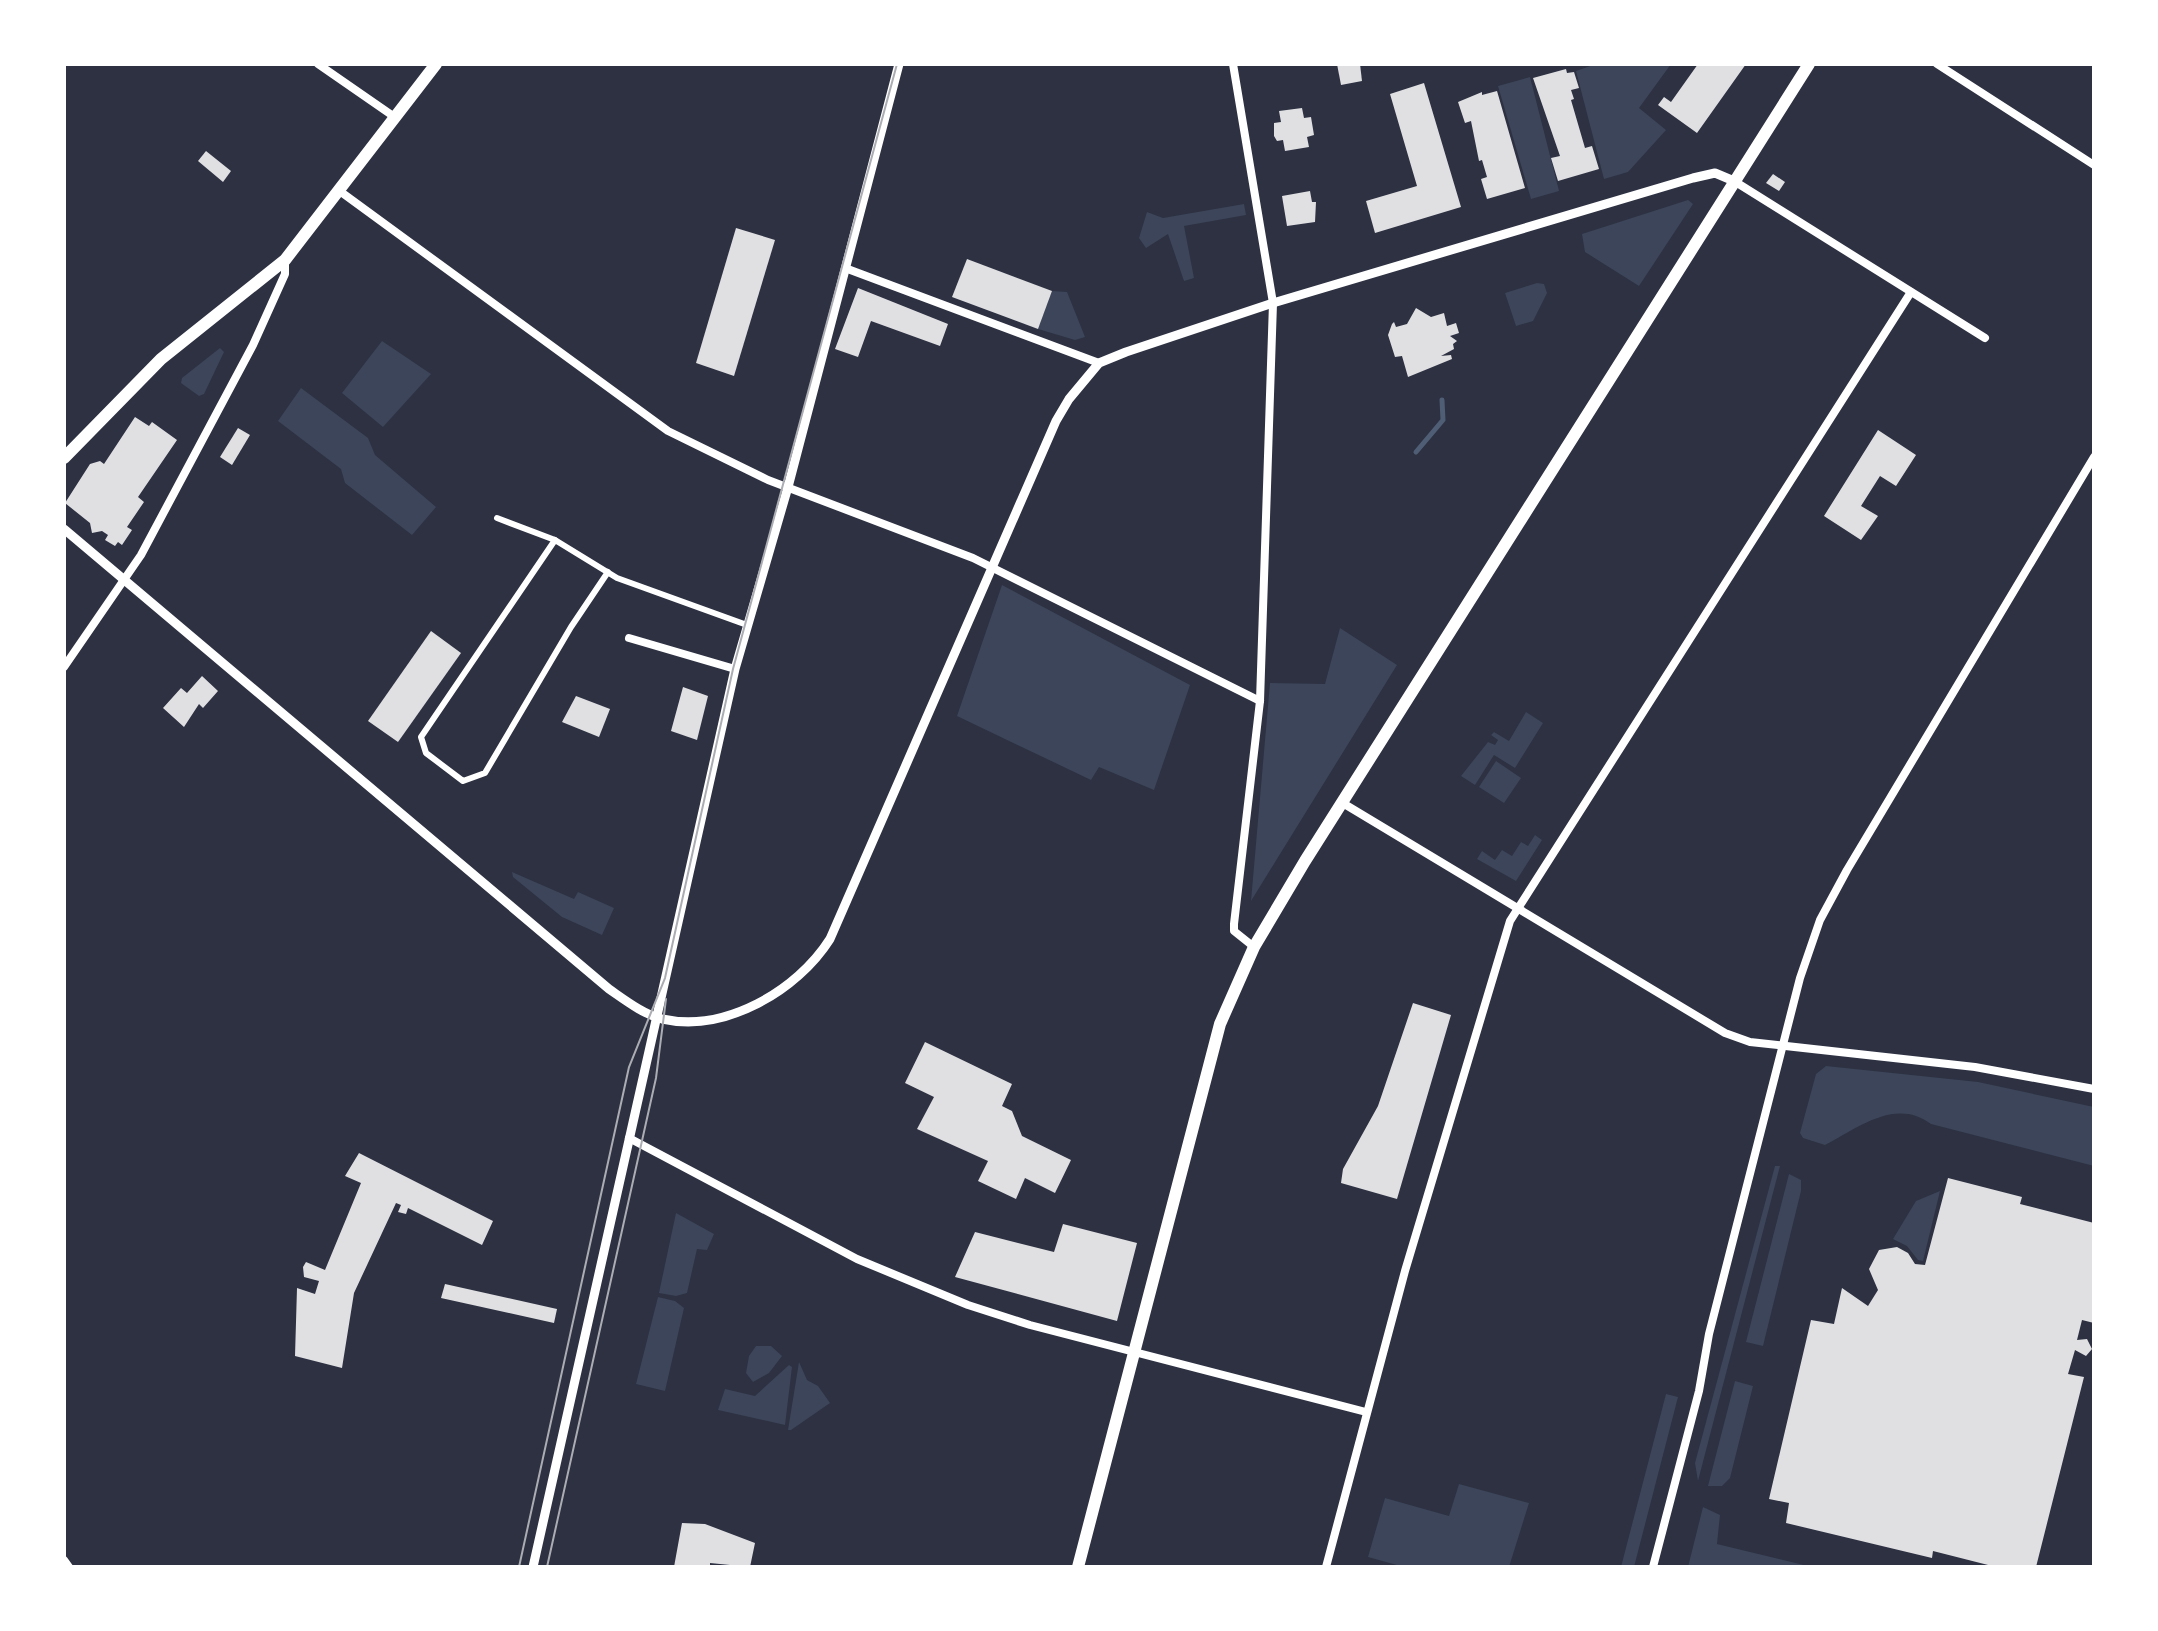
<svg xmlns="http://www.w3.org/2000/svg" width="2158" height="1631" font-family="Arial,sans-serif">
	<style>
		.green { fill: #3c4559 }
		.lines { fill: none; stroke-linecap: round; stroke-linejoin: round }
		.stream { stroke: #4f5d75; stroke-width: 5 }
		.building { fill: #e0e0e3 }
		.pedestrian { stroke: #fff; stroke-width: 6 }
		.minor { stroke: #fff; stroke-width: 8 }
		.tertiary { stroke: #fff; stroke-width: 9 }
		.primary { stroke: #fff; stroke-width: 12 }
		.trunk { stroke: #fff; stroke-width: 12 }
		.tram { stroke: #abadb3; stroke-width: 2 }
	</style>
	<rect width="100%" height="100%" fill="#2d3142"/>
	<g class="green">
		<path d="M 1596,64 L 1671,64 L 1639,108 L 1666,130 L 1628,172 L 1604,179 L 1576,71 Z"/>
		<path d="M 1530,77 L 1559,191 L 1531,199 L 1498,86 Z"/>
		<path d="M 1688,200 L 1693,204 L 1639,286 L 1585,252 L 1582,234 Z"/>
		<path d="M 1244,204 L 1246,215 L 1184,226 L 1194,278 L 1184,281 L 1168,234 L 1146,248 L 1139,238 L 1147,212 L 1163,218 Z"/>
		<path d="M 1537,283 L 1544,284 L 1547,293 L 1533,321 L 1516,326 L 1505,293 Z"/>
		<path d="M 1052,291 L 1067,292 L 1085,337 L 1075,340 L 1038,329 Z"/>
		<path d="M 382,341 L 431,374 L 383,427 L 342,393 Z"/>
		<path d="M 220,348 L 224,352 L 204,394 L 199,396 L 181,383 L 182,378 Z"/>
		<path d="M 301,388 L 368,438 L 375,455 L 436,507 L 412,535 L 345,483 L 341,469 L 278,421 Z"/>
		<path d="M 1002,585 L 1190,685 L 1154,790 L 1099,767 L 1091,780 L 957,716 Z"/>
		<path d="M 1340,628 L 1397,665 L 1251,901 L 1270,683 L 1325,684 Z"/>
		<path d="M 1526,712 L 1543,723 L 1515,768 L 1494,755 L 1475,785 L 1461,776 L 1488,742 L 1495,745 L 1498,740 L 1491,735 L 1494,732 L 1509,741 Z"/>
		<path d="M 1496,761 L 1521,778 L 1504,803 L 1479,787 Z"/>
		<path d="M 1535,835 L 1542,840 L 1516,881 L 1477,859 L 1482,851 L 1495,860 L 1502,850 L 1512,856 L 1521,842 L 1528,846 Z"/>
		<path d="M 512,872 L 574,899 L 578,892 L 614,908 L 602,935 L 562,917 L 513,877 Z"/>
		<path d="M 1826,1066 L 1978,1082 L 2094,1107 L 2094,1166 L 1931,1124 C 1896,1097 1857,1128 1825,1145 L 1803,1138 L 1800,1133 L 1816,1074 Z"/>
		<path d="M 1775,1166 L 1780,1166 L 1698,1481 L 1695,1463 Z"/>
		<path d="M 1789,1174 L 1801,1180 L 1801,1191 L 1763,1346 L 1746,1342 Z"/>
		<path d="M 1940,1191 L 1923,1261 L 1918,1260 L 1907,1246 L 1893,1239 L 1916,1201 Z"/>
		<path d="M 676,1213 L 714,1234 L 707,1250 L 697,1249 L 687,1293 L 676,1296 L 659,1293 Z"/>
		<path d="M 658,1297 L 675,1301 L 684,1308 L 665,1391 L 636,1384 Z"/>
		<path d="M 756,1346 L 771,1346 L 782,1356 L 769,1373 L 753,1382 L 746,1373 L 749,1356 Z"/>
		<path d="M 799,1362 L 807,1380 L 818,1386 L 830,1403 L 791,1430 L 788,1430 Z"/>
		<path d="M 789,1365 L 792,1367 L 785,1425 L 718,1410 L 725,1389 L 755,1396 Z"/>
		<path d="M 1735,1381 L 1753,1386 L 1730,1478 L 1722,1486 L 1708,1486 Z"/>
		<path d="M 1666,1394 L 1678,1397 L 1634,1567 L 1621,1567 Z"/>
		<path d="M 1459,1484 L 1529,1503 L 1509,1567 L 1404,1567 L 1368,1557 L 1385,1498 L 1449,1516 Z"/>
		<path d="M 1703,1507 L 1720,1515 L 1717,1544 L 1812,1567 L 1688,1567 Z"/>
	</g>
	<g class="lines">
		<path class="stream" d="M 1416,452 L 1443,420 L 1442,400"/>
	</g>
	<g class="building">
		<path d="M 1337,64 L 1360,64 L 1362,81 L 1341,85 Z"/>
		<path d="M 1698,64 L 1746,64 L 1697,133 L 1658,105 L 1664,97 L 1671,102 Z"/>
		<path d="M 1566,69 L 1567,73 L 1574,72 L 1579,88 L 1571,90 L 1574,99 L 1571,100 L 1585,148 L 1592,146 L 1599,169 L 1558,181 L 1551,158 L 1560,156 L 1533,78 Z"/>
		<path d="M 1424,83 L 1461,207 L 1375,233 L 1366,201 L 1417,186 L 1390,94 Z"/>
		<path d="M 1497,91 L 1525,188 L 1487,199 L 1481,179 L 1487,177 L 1482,160 L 1479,161 L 1471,121 L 1465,123 L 1458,102 L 1482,92 L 1482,95 Z"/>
		<path d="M 1302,108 L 1304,118 L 1311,117 L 1314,135 L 1307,137 L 1309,147 L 1285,151 L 1283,140 L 1277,141 L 1274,136 L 1274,123 L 1281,122 L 1279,111 Z"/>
		<path d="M 206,151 L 231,171 L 223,182 L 198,161 Z"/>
		<path d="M 1773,174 L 1785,182 L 1779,191 L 1766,183 Z"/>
		<path d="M 1310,191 L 1312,202 L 1316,202 L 1315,222 L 1287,226 L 1282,196 Z"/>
		<path d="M 736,228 L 775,240 L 734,376 L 696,363 Z"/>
		<path d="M 967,259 L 1052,291 L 1038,329 L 952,297 Z"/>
		<path d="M 858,288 L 948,324 L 940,346 L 871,321 L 858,357 L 835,349 Z"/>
		<path d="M 1416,308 L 1431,317 L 1444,313 L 1447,326 L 1456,323 L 1459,333 L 1450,336 L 1457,341 L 1453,344 L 1454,349 L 1441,356 L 1451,355 L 1452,359 L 1408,377 L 1402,356 L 1395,357 L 1388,335 L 1392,324 L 1394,322 L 1396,327 L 1407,324 Z"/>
		<path d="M 135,417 L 149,426 L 152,422 L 177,440 L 138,497 L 144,502 L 127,527 L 132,530 L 122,545 L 118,542 L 115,546 L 105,540 L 108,535 L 102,531 L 92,533 L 90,523 L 65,503 L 90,464 L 100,461 L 104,464 Z"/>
		<path d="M 238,428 L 250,435 L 232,465 L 220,457 Z"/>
		<path d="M 1878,430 L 1916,455 L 1896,486 L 1880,476 L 1861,506 L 1878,516 L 1861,540 L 1824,516 Z"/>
		<path d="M 431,631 L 461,653 L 398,742 L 368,721 Z"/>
		<path d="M 202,676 L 218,691 L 203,708 L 199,704 L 184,727 L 163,708 L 181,688 L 187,693 Z"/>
		<path d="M 683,687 L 708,696 L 697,740 L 671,731 Z"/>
		<path d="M 576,696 L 610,709 L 599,737 L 562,722 Z"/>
		<path d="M 1413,1003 L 1451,1015 L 1397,1199 L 1341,1183 L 1343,1169 L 1378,1106 Z"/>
		<path d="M 925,1042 L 1012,1084 L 1002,1106 L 1012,1111 L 1022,1136 L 1071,1160 L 1055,1193 L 1025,1178 L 1016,1199 L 978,1181 L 988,1161 L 917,1129 L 934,1097 L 905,1083 Z"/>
		<path d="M 359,1153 L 493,1221 L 482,1245 L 408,1208 L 406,1214 L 398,1212 L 401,1205 L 396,1203 L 354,1293 L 342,1368 L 295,1356 L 297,1288 L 315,1294 L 319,1281 L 304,1277 L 303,1267 L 306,1262 L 325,1270 L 361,1183 L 345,1176 Z"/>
		<path d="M 1948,1178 L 2022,1197 L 2020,1204 L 2094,1223 L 2094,1323 L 2082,1320 L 2077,1340 L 2087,1339 L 2092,1349 L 2086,1356 L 2075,1350 L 2068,1374 L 2084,1377 L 2036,1567 L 1996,1567 L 1933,1551 L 1932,1558 L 1786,1523 L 1789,1503 L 1769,1499 L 1811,1320 L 1834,1324 L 1842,1288 L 1868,1306 L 1878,1290 L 1869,1269 L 1879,1250 L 1897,1247 L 1908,1253 L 1915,1264 L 1925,1265 Z"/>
		<path d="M 1063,1224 L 1137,1243 L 1117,1321 L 955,1277 L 975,1232 L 1054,1252 Z"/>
		<path d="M 445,1284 L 557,1309 L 554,1323 L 441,1298 Z"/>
		<path d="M 682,1523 L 705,1524 L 755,1543 L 750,1567 L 710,1563 L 710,1567 L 674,1567 Z"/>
	</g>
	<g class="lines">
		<g class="pedestrian">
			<path d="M 497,518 L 555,540"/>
			<path d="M 608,572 L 571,627 L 485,773 L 463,781 L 426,753 L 421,737 L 555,540 L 617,578 L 747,625"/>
		</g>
		<g class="minor">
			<path d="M 318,64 L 396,118"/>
			<path d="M 1233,64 L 1273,303 L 1260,701 L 1234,924 L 1234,931 L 1254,947"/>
			<path d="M 1937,64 L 2094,165"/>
			<path d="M 1734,181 L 1985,338"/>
			<path d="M 341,192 L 668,431 L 768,480 L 973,558 L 1260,701"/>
			<path d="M 845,268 L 1099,363"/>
			<path d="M 629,638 L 735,669"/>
			<path d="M 64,667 L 141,555 L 253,345 L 285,274 L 285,261"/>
			<path d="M 1341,802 L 1725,1033 L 1750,1042 L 1975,1067 L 2094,1089"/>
			<path d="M 629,1138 L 857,1259 L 968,1305 L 1030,1325 L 1366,1412"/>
			<path d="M 64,1560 L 69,1567"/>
			<path d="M 1326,1567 L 1405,1271 L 1510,921 L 1911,292"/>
			<path d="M 1653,1567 L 1699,1391 L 1709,1334 L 1800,978 L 1820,920 L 1847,870 L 2094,457"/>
		</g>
		<g class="tertiary">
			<path d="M 64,529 L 609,989 C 625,1000 643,1014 662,1019 C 725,1033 797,991 830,939 L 1056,421 L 1069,399 L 1099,363 L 1126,352 L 1273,303 L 1693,178 L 1715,173 L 1734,181"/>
			<path d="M 533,1567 L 735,669 L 788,487 L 899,64"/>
		</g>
		<path class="primary" d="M 1078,1567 L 1220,1024 L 1254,947 L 1305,861 L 1809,64"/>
		<path class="trunk" d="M 64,458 L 161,359 L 285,260 L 436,64"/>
		<g class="tram">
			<path d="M 519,1567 L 629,1067 L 665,978 L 733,669 L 897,64"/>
			<path d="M 547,1567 L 656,1078 L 666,999"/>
		</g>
	</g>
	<rect width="2158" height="1631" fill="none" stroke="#ffffff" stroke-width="132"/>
</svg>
